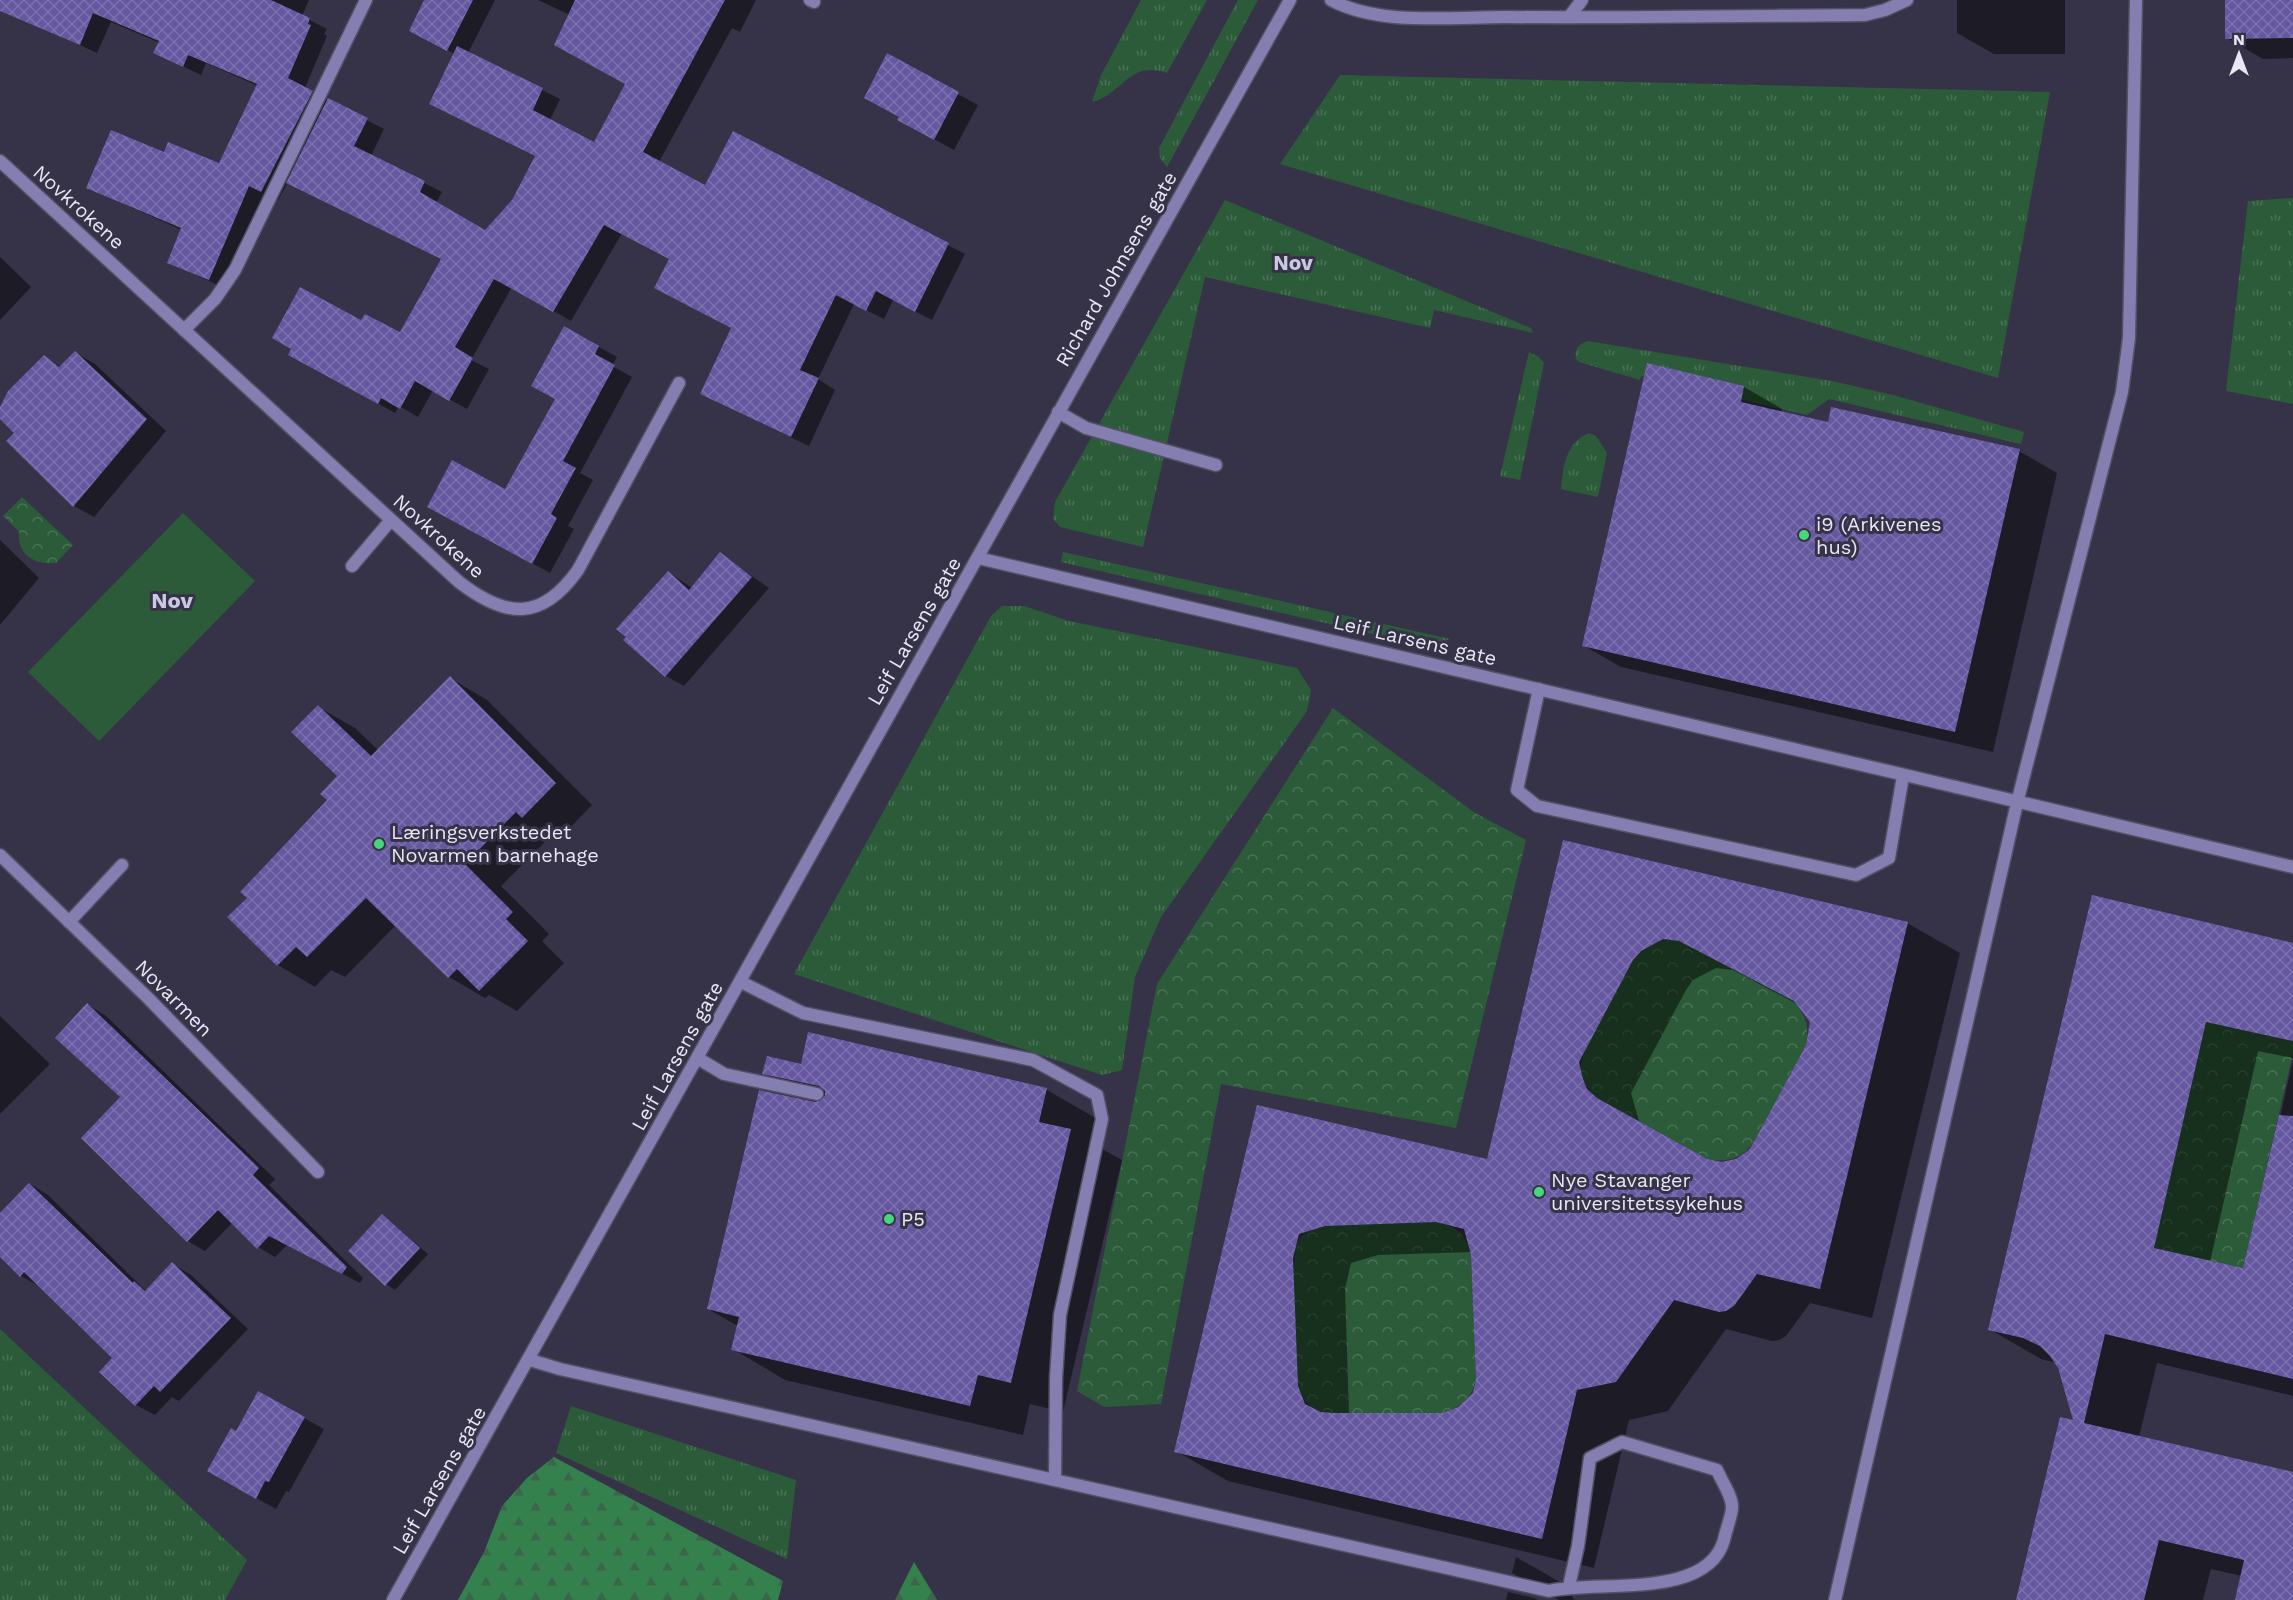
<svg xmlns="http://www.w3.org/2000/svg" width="2293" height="1600" font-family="'Work Sans',sans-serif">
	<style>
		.grass { fill: url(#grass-tufts) }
		.forest { fill: url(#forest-firs) }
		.park { fill: url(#park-crowns) }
		.pitch { fill: #2b5b39 }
		.shadow { fill: #0007; fill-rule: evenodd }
		.building { fill: url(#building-cross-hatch); fill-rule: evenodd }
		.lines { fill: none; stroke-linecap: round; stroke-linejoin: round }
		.service-casing { stroke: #525064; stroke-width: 15 }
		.minor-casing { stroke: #525064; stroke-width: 15 }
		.service { stroke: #857eb1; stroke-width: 12 }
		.minor { stroke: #857eb1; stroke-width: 12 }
		.poi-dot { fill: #46d77a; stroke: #363348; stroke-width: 2 }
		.labels { text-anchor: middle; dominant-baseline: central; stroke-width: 6; stroke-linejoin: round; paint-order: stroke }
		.street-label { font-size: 20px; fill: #e8e7f4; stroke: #363348 }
		.poi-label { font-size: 20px; fill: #e8e7f4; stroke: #363348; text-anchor: start }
		.neighbourhood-label { font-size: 21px; font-weight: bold; fill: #cbc8e3; stroke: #363348 }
		.quarter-label { font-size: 22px; font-weight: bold; fill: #cbc8e3; stroke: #363348 }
	</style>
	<defs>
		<pattern id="grass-tufts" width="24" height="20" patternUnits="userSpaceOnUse" patternTransform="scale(1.5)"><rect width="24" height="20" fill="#2b5b39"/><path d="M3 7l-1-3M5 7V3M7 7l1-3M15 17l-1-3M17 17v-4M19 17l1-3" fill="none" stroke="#4a7356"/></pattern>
		<pattern id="forest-firs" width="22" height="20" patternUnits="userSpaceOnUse" patternTransform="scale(1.5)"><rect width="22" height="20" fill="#34814d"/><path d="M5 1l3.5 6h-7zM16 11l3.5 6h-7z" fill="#3c664b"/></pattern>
		<pattern id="park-crowns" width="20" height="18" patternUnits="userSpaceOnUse" patternTransform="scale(1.5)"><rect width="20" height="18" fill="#2b5b39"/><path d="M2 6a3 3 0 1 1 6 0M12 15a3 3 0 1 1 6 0" fill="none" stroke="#4a7356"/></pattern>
		<pattern id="building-cross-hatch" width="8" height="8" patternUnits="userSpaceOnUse" patternTransform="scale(1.5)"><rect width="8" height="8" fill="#6658a0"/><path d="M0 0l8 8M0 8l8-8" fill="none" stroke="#7c70ae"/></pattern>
	</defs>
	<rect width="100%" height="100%" fill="#363348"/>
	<g class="grass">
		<path d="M 1141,0 L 1207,0 L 1167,73 C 1128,60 1124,94 1092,102 L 1101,75 Z"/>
		<path d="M 1238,0 L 1258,0 L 1167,167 L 1160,158 L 1159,148 Z"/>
		<path d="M 1340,75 L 2050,92 L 1998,378 L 1280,164 Z"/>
		<path d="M 2293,198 L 2293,404 L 2226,391 L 2248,201 Z"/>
		<path d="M 1225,200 L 1531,328 L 1533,333 L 1434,310 L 1430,328 L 1205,277 L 1143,547 L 1060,527 L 1053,519 L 1055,502 Z"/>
		<path d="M 1588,341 L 1832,381 L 1893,395 L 2024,432 L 2021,444 L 1829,399 L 1807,415 L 1641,376 L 1640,380 L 1579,362 L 1576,359 C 1574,349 1579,344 1588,341 Z"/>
		<path d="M 1529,352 L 1539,357 L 1544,363 L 1520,480 L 1500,476 Z"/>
		<path d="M 1589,433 L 1596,436 L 1607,453 L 1598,497 L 1561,489 C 1563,465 1566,443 1589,433 Z"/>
		<path d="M 1063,552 L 1450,639 L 1431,646 L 1416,644 L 1061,562 Z"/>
		<path d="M 1002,606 L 1024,606 L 1069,621 L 1297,668 L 1311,690 L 1307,711 L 1161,917 L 1135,977 L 1122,1070 L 1102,1075 L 794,974 L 991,616 Z"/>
		<path d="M 0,1329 L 247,1560 L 225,1600 L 0,1600 Z"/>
		<path d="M 571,1406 L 796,1480 L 787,1559 L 556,1453 Z"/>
	</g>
	<g class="forest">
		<path d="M 554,1457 L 783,1581 L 778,1600 L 458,1600 L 484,1552 L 502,1506 L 527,1478 Z"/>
		<path d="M 914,1562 L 937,1600 L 895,1600 Z"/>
	</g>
	<g class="park">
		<path d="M 22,497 L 73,545 L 56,563 C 35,565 17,555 19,532 L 3,516 Z"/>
		<path d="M 1333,708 L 1475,813 L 1526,840 L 1456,1128 L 1221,1084 L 1161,1404 L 1104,1407 L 1077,1391 L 1157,984 Z"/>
		<path d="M 1663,939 L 1679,941 L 1794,1001 C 1806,1017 1809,1025 1806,1045 L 1755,1140 C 1743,1158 1729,1163 1707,1159 L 1597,1098 C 1588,1089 1580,1079 1581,1066 C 1582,1047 1623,980 1633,960 L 1641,951 Z"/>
		<path d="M 2206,1022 L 2293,1041 L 2293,1053 L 2243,1268 L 2154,1248 Z"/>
		<path d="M 1436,1222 C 1458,1227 1465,1233 1471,1255 L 1476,1379 C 1472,1398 1461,1406 1443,1413 C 1417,1413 1332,1420 1313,1408 C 1304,1402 1301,1395 1298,1386 C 1297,1359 1287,1255 1300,1238 C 1306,1231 1316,1229 1325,1226 Z"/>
	</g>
	<path class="pitch" d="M 183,513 L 255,581 L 99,741 L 28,672 Z"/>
	<g class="shadow">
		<path d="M 42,0 L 309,0 L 302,16 L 327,29 L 324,34 L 327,36 L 305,88 L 384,129 L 371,156 L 442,192 L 436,203 L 485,231 L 513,200 L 537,157 L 430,104 L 455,54 L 428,40 L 426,0 L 495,0 L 468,53 L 560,99 L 550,120 L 594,144 L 627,84 L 570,15 L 538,0 L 756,0 L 740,32 L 732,28 L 659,162 L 706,187 L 734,133 L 965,254 L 932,320 L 893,300 L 884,319 L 854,304 L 818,379 L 835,390 L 809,446 L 719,403 L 732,328 L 671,259 L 622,233 L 571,321 L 512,287 L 471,360 L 489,369 L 467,409 L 433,390 L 418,417 L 399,406 L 395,413 L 307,364 L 362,322 L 400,334 L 443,260 L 288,182 L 278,200 L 267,195 L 226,289 L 169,262 L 182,230 L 88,188 L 165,154 L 219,165 L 258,86 L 206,63 L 201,75 L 155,53 L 160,43 L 111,22 L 97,53 L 32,23 Z"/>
		<path d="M 1957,0 L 2065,0 L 2065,54 L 1994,54 L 1957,33 Z"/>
		<path d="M 2226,0 L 2293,0 L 2293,58 L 2263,59 L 2227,38 Z"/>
		<path d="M 888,56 L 978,105 L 954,150 L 919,131 L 901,117 Z"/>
		<path d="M 0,257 L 31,287 L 0,320 Z"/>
		<path d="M 565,328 L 617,357 L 612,366 L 632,377 L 580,473 L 593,480 L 568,526 L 574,529 L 550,573 L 447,516 L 506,491 L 557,399 Z"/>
		<path d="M 76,353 L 95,364 L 166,431 L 94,517 L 74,506 L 16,433 L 0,417 L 0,411 L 45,357 L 61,367 Z"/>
		<path d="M 1648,365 L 1744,387 L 1782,409 L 1781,413 L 1829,424 L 2019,451 L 2057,473 L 1993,752 L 1621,667 L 1583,645 Z"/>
		<path d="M 0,540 L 39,578 L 0,625 Z"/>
		<path d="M 720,554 L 769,588 L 684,686 L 666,676 L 625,640 L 668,572 L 692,588 Z"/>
		<path d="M 450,678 L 487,700 L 592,805 L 560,838 L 553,834 L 501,886 L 549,934 L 542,941 L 564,963 L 517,1011 L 489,995 L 485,998 L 449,977 L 396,925 L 345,977 L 331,970 L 315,987 L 278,965 L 249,898 L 329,800 L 339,776 L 318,707 L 355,728 L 378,750 Z"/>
		<path d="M 1564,841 L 1907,923 L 1960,953 L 1872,1318 L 1810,1303 L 1786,1336 L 1779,1340 L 1772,1341 L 1726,1329 L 1668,1411 L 1629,1420 L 1594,1568 L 1228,1481 L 1176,1451 L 1258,1107 L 1488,1161 ZM 1716,968 L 1733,970 L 1799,1005 L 1811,1022 L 1807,1045 L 1750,1151 L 1737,1160 L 1722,1164 L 1706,1161 L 1646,1128 L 1639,1121 L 1631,1093 L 1686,990 L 1693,980 ZM 1472,1252 L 1477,1379 L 1474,1394 L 1459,1409 L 1444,1415 L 1349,1415 L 1345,1289 L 1351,1263 L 1378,1255 Z"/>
		<path d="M 2093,896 L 2293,944 L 2293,1058 L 2258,1051 L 2210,1262 L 2245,1270 L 2293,1060 L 2293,1396 L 2157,1363 L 2139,1437 L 2293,1473 L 2293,1600 L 2236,1600 L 2242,1576 L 2211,1569 L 2203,1600 L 2018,1600 L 2075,1422 L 2056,1363 L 2041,1359 L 1989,1329 Z"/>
		<path d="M 88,1005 L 105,1015 L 275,1179 L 269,1185 L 363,1278 L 360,1283 L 287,1245 L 275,1257 L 258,1247 L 233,1222 L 205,1251 L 188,1241 L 83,1138 L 123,1097 Z"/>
		<path d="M 0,1016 L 50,1064 L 0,1114 Z"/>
		<path d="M 802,1066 L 1047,1090 L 1099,1120 L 1093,1144 L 1122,1160 L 1063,1412 L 1030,1404 L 1023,1435 L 785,1380 L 733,1349 L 738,1326 L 708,1309 L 816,1103 L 764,1073 Z"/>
		<path d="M 30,1184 L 48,1195 L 144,1289 L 147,1291 L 173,1264 L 191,1275 L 248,1329 L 179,1401 L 172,1397 L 155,1415 L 136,1405 L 101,1372 L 114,1358 L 39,1286 L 21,1276 L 0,1255 L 0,1215 Z"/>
		<path d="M 383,1216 L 428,1254 L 395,1290 L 386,1284 Z"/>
		<path d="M 259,1393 L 324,1429 L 289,1492 L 286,1491 L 276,1509 L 209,1471 L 237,1433 Z"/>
		<path d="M 1516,1557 L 1567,1586 L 1574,1600 L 1559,1600 L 1512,1573 Z"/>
		<path d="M 1508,1592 L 1534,1598 L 1538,1600 L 1506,1600 Z"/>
	</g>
	<g class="building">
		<path d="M 0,0 L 271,0 L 310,18 L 308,24 L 311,25 L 288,78 L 313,91 L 261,192 L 249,186 L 209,280 L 167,263 L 181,228 L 86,188 L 111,130 L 164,152 L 168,142 L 219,163 L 257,84 L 188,55 L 183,67 L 153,53 L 159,41 L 93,13 L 80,45 L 0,11 Z"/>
		<path d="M 424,0 L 473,0 L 447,51 L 409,31 Z"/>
		<path d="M 575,0 L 725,0 L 643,152 L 705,185 L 733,131 L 949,243 L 915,312 L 876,291 L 866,311 L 836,295 L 800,370 L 819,378 L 791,437 L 700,394 L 731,328 L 654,288 L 669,259 L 604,225 L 553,312 L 494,279 L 455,347 L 473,358 L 449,401 L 415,381 L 400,409 L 381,398 L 378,404 L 288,355 L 291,349 L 272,338 L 300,287 L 361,320 L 365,314 L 400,332 L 441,259 L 286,183 L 328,98 L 368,118 L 354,146 L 425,181 L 420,192 L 485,230 L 512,200 L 535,156 L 429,104 L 457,46 L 543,88 L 533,110 L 594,142 L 625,84 L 554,45 Z"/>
		<path d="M 2225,0 L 2293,0 L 2293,38 L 2225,39 Z"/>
		<path d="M 887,53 L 959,92 L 934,140 L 897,120 L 899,117 L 864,98 Z"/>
		<path d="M 564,326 L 599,346 L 595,354 L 615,365 L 563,461 L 576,468 L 551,514 L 557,518 L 532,564 L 427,507 L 452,460 L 505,489 L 555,399 L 531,386 Z"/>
		<path d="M 75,351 L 147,419 L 73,507 L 6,441 L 14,433 L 0,419 L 0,407 L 8,391 L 44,355 L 59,367 Z"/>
		<path d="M 1647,363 L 1744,386 L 1741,402 L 1828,422 L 1831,407 L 2020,449 L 1955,732 L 1582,646 Z"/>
		<path d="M 720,552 L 752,577 L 665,677 L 623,640 L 626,637 L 616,629 L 668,571 L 689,590 Z"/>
		<path d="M 450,676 L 556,783 L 522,818 L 516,812 L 465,864 L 513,912 L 506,919 L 528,941 L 479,991 L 457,969 L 448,978 L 366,898 L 307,957 L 296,947 L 277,966 L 227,917 L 247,898 L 240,892 L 327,800 L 320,794 L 337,776 L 291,732 L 318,705 L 371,756 Z"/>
		<path d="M 1563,840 L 1908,922 L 1820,1289 L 1757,1274 L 1734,1306 L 1726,1311 L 1719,1312 L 1674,1300 L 1616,1382 L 1577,1390 L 1542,1539 L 1174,1452 L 1257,1105 L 1487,1159 ZM 1663,939 L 1679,941 L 1794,1001 L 1810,1022 L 1806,1045 L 1755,1140 L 1749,1150 L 1736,1159 L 1722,1162 L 1707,1159 L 1597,1098 L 1587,1089 L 1583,1079 L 1579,1062 L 1633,960 L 1641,951 ZM 1436,1222 L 1464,1229 L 1471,1255 L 1476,1379 L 1473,1393 L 1458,1407 L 1443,1413 L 1333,1413 L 1321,1412 L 1305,1404 L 1298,1386 L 1293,1258 L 1299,1234 L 1325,1226 Z"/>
		<path d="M 2092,895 L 2293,943 L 2293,1041 L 2206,1022 L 2154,1248 L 2243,1268 L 2279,1115 L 2293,1116 L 2293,1379 L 2105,1334 L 2084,1423 L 2293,1472 L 2293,1600 L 2235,1600 L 2244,1560 L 2159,1540 L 2144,1600 L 2016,1600 L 2060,1417 L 2073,1420 L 2058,1368 L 2050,1356 L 2040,1346 L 2023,1338 L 1988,1330 Z"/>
		<path d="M 87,1003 L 259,1168 L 253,1175 L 347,1267 L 342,1274 L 269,1236 L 257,1249 L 218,1210 L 187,1242 L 81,1138 L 120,1097 L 55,1038 Z"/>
		<path d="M 808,1032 L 1047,1088 L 1039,1122 L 1071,1129 L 1011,1383 L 978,1375 L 970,1406 L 731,1350 L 739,1317 L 707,1309 L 759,1090 L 815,1102 L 825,1096 L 825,1091 L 819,1086 L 762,1074 L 767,1056 L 801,1064 Z"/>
		<path d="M 29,1183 L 133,1283 L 134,1281 L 145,1291 L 172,1262 L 231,1318 L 160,1392 L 154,1386 L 135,1406 L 99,1372 L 112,1358 L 24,1272 L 20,1277 L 0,1257 L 0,1213 Z"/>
		<path d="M 382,1214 L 420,1248 L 385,1286 L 348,1251 Z"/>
		<path d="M 258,1391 L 305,1417 L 269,1482 L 265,1481 L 256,1499 L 207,1471 L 231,1428 L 236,1431 Z"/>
	</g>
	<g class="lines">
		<g class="service-casing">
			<g id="service">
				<path d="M 1331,0 C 1379,26 1451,17 1505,17 C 1625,18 1745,16 1865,15 L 1885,10 L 1907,0"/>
				<path d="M 1569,17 L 1582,0"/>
				<path d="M 1058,412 L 1086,428 L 1216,465"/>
				<path d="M 352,566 L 391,520"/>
				<path d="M 1539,689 L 1517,790 L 1537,806 L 1856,875 L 1889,858 L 1903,776"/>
				<path d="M 1956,787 L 2293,867"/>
				<path d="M 69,922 L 122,865"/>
				<path d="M 741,982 L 803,1013 L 1033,1060 L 1097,1095 L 1102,1119 L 1060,1315 L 1056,1378 L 1055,1478"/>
				<path d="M 699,1059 L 724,1074 L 817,1094"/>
				<path d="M 530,1360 L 560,1369 L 1549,1591 C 1599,1580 1707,1600 1724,1540 C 1726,1530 1731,1518 1732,1508 C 1733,1497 1721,1480 1717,1470 L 1622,1442 L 1590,1458 L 1578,1546 L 1569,1586"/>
				<path d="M 1835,1600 L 2017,803 L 2122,392 L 2129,338 L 2136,0"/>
			</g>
		</g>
		<g class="minor-casing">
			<g id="minor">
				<path d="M 810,0 L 814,2"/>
				<path d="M 0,161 L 459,582 C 506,618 541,622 578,570 L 679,383"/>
				<path d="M 184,330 L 215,299 L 235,270 L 366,0"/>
				<path d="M 978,558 L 1956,787"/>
				<path d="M 0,855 L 148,998 L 318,1172"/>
				<path d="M 393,1600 L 1290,0"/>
			</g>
		</g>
		<use href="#service" class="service"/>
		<use href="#minor" class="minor"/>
	</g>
	<g class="poi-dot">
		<circle cx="1804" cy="535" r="6"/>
		<circle cx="379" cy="844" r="6"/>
		<circle cx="1539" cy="1192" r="6"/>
		<circle cx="889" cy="1219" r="6"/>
	</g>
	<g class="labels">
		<g class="street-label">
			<text transform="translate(79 207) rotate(42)">Novkrokene</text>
			<text transform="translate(1116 269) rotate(-60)">Richard Johnsens gate</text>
			<text transform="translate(439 536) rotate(42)">Novkrokene</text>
			<text transform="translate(914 631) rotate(-60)">Leif Larsens gate</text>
			<text transform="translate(1415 640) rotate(13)">Leif Larsens gate</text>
			<text transform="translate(174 998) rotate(45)">Novarmen</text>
			<text transform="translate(677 1056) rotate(-61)">Leif Larsens gate</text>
			<text transform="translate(439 1480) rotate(-60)">Leif Larsens gate</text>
		</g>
		<g class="poi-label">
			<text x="1816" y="524">i9 (Arkivenes<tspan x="1816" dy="23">hus)</tspan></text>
			<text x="391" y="832">Læringsverkstedet<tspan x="391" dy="23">Novarmen barnehage</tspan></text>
			<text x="1551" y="1180">Nye Stavanger<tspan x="1551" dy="23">universitetssykehus</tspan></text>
			<text x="901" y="1219">P5</text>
		</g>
		<g class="neighbourhood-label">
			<text x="1293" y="262">Nov</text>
		</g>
		<g class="quarter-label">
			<text x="172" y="600">Nov</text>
		</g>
	</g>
	<g transform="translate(2239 54)" stroke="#363348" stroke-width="4.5" paint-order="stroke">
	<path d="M0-4.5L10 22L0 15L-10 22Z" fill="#e8e7f4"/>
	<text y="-9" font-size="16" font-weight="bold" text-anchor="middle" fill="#e8e7f4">N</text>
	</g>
</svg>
